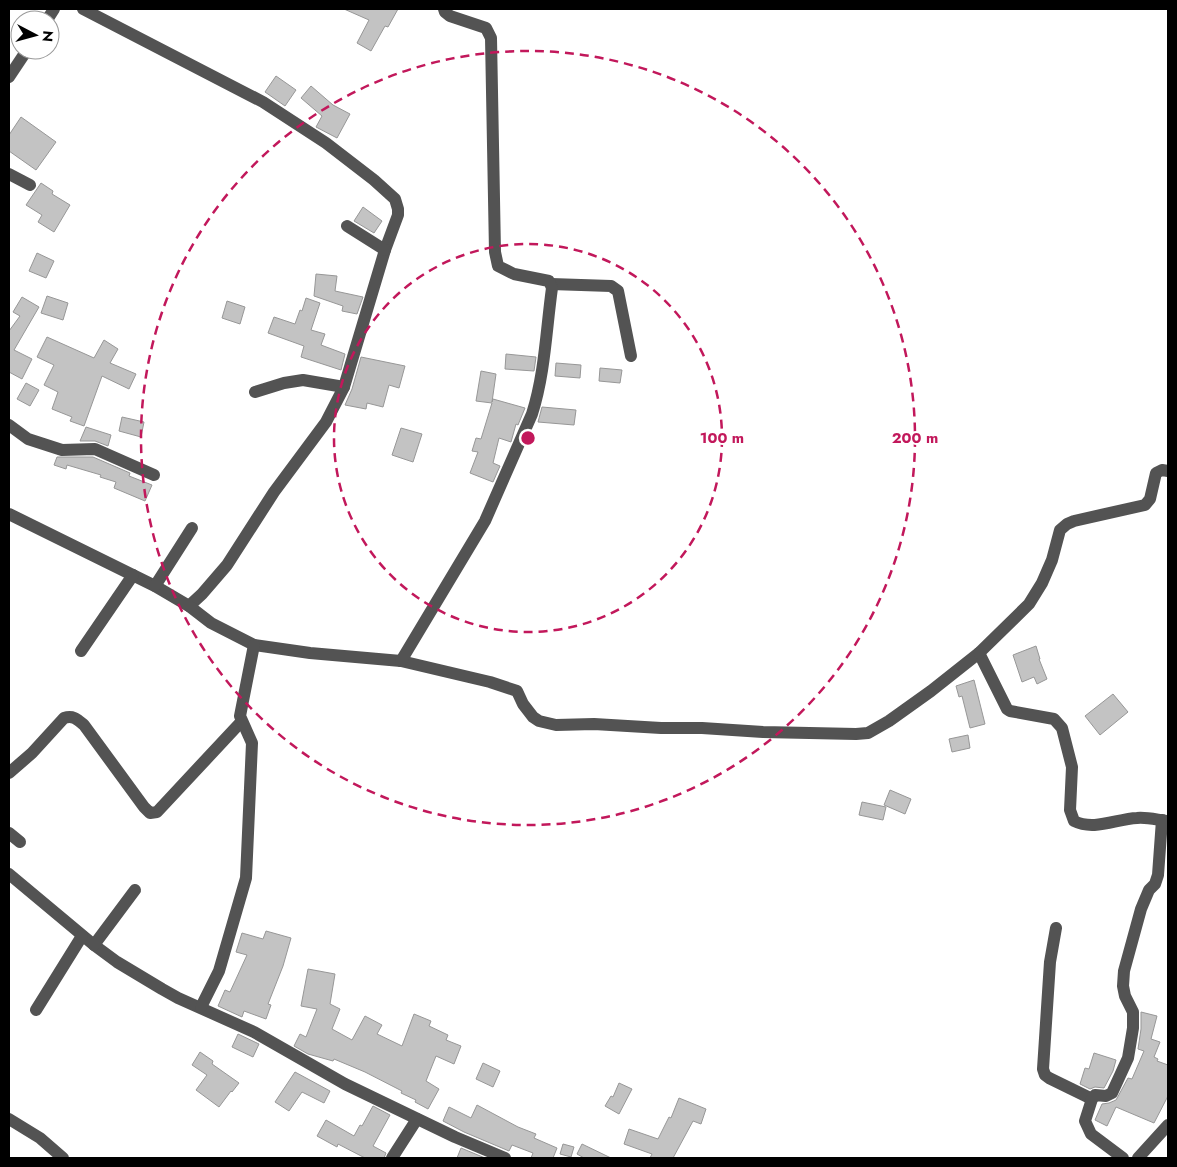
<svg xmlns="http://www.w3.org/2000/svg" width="1177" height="1167" font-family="Jost,sans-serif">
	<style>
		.building { fill: #c3c3c3; stroke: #979797 }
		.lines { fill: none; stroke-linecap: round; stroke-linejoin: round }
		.minor { stroke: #535353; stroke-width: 12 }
		.ring { fill: none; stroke: #c2185b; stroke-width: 2.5; stroke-dasharray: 9 6 }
		.centre { fill: #c2185b; stroke: #fff; stroke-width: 2.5 }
		.ring-label { font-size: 15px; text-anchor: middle; font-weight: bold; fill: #c2185b; stroke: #fff; stroke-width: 4; stroke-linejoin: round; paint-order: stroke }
	</style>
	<rect width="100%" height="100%" fill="#fff"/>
	<g class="building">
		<path d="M 344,9 L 398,9 L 388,27 L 385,26 L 371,51 L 357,43 L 369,20 Z"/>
		<path d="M 276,76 L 296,90 L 285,106 L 265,92 Z"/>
		<path d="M 311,86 L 333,105 L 350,114 L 337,138 L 316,127 L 322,116 L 301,98 Z"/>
		<path d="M 21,117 L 56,142 L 36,170 L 9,151 L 9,135 Z"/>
		<path d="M 41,183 L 53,191 L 52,194 L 70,205 L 54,232 L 38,222 L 42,215 L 26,205 Z"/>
		<path d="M 363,207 L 382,221 L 374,233 L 354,221 Z"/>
		<path d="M 37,253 L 54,261 L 46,278 L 29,271 Z"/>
		<path d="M 316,274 L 337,276 L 335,291 L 363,297 L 357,314 L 342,311 L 343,306 L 314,296 Z"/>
		<path d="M 47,296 L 68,303 L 63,320 L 41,313 Z"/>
		<path d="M 22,297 L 39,307 L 14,350 L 32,359 L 22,379 L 9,372 L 9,331 L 20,316 L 13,312 Z"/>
		<path d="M 306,298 L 320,303 L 311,330 L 325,334 L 321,345 L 345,354 L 341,370 L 301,357 L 304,346 L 268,333 L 274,317 L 295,324 L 300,310 L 302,311 Z"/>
		<path d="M 227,301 L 245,307 L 240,324 L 222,318 Z"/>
		<path d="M 47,337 L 94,358 L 104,340 L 118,349 L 110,363 L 136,374 L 129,389 L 102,376 L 84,426 L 70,421 L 72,417 L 52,409 L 58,392 L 44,385 L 54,365 L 37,357 Z"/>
		<path d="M 506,354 L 536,357 L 534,371 L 505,369 Z"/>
		<path d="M 361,357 L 405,366 L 399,388 L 389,385 L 383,407 L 367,403 L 366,409 L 345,405 L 352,389 Z"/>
		<path d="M 556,363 L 581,365 L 580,378 L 555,376 Z"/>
		<path d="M 600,368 L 622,370 L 620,383 L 599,381 Z"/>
		<path d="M 481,371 L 496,374 L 492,402 L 493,399 L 525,408 L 518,425 L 516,424 L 511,442 L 499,438 L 493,463 L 500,466 L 493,482 L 470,473 L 478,452 L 472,451 L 476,438 L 481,439 L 492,403 L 476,401 Z"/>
		<path d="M 26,383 L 39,390 L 30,406 L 17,399 Z"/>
		<path d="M 542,407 L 576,410 L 574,425 L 538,422 Z"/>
		<path d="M 122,417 L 144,422 L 141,437 L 119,431 Z"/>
		<path d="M 86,427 L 111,435 L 108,446 L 95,441 L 80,441 Z"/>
		<path d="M 401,428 L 422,434 L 413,462 L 392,455 Z"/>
		<path d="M 57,457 L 93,457 L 130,473 L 129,476 L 152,485 L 145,501 L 114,488 L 116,482 L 100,477 L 101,475 L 67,465 L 66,469 L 54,465 Z"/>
		<path d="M 1036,646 L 1040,659 L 1039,659 L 1047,679 L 1037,684 L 1034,677 L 1022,682 L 1013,655 Z"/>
		<path d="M 974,680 L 985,724 L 970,728 L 962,696 L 959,697 L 956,686 Z"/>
		<path d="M 1113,694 L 1128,712 L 1100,735 L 1085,716 Z"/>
		<path d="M 968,735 L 970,748 L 952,752 L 949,739 Z"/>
		<path d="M 890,790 L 911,799 L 905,814 L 884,805 Z"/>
		<path d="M 862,802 L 886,807 L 883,820 L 859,815 Z"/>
		<path d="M 266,931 L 291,938 L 283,966 L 268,1004 L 271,1005 L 266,1019 L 244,1011 L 242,1017 L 218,1006 L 225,990 L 230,992 L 247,955 L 236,952 L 242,933 L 263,939 Z"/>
		<path d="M 308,969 L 335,974 L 330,1004 L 340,1009 L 332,1029 L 352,1040 L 365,1016 L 382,1025 L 377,1034 L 402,1046 L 414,1014 L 431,1021 L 429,1026 L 448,1035 L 446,1040 L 461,1046 L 454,1064 L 436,1056 L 426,1081 L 439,1089 L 428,1109 L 415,1102 L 416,1100 L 401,1093 L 402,1091 L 365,1072 L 334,1059 L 333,1061 L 308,1054 L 294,1046 L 300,1034 L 306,1037 L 317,1009 L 301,1006 Z"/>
		<path d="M 1141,1012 L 1157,1016 L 1151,1039 L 1160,1042 L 1154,1057 L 1158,1059 L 1157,1061 L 1168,1065 L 1168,1096 L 1154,1123 L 1116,1107 L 1107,1126 L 1095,1120 L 1102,1104 L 1109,1103 L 1116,1100 L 1128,1078 L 1132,1079 L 1144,1051 L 1138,1049 L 1141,1029 Z"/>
		<path d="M 238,1034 L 259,1044 L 253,1057 L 232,1047 Z"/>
		<path d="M 200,1052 L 213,1061 L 212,1064 L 239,1083 L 232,1092 L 231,1091 L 219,1107 L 196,1090 L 207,1075 L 192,1065 Z"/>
		<path d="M 1094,1053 L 1116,1060 L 1113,1071 L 1104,1088 L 1095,1087 L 1090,1089 L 1080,1084 L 1085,1068 L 1089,1069 Z"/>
		<path d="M 483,1063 L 500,1071 L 493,1087 L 476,1079 Z"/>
		<path d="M 295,1072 L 330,1091 L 324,1103 L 302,1092 L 289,1111 L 275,1102 Z"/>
		<path d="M 619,1083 L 632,1089 L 619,1114 L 605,1106 L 611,1096 L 613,1097 Z"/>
		<path d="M 679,1098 L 706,1109 L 701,1124 L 693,1121 L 673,1158 L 650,1158 L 652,1154 L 624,1144 L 629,1129 L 658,1139 L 669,1117 L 671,1118 Z"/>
		<path d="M 477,1105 L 518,1127 L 536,1134 L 534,1138 L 557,1148 L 553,1158 L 531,1158 L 533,1153 L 512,1145 L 509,1151 L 464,1132 L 443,1121 L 449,1107 L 471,1118 Z"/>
		<path d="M 373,1106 L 390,1115 L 373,1146 L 386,1153 L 384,1158 L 365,1158 L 338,1144 L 337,1147 L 317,1136 L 326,1120 L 354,1136 L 360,1125 L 362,1126 Z"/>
		<path d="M 563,1144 L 574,1147 L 571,1157 L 560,1154 Z"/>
		<path d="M 582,1144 L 611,1158 L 584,1158 L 577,1154 Z"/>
		<path d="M 461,1148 L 485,1158 L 457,1158 Z"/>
	</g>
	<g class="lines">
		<g class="minor">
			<path d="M 83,9 L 263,102 L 326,143 L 374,180 L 395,199 L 398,209 L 398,215 L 385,250 L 344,387 L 326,422 L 274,492 L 227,565 L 202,594 L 189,606"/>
			<path d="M 47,20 L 54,9"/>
			<path d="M 9,77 L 27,50"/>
			<path d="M 9,174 L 30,185"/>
			<path d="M 347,226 L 385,250"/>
			<path d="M 551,284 L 611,286 L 618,291 L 631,356"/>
			<path d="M 255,392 L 284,383 L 303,380 L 344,387"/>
			<path d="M 9,425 L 28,439 L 62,450 L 95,449 L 154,475"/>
			<path d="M 9,514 L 155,586 L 189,606 L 211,623 L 254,645 L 310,653 L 401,661 L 490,682 L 517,691 L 523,704 L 533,717 L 539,721 L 556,725 L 594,724 L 661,728 L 702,728 L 763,732 L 856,734 L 868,733 L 889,721 L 931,691 L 979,653 L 1007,709 L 1010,711 L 1054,719 L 1062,728 L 1072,767 L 1070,810 L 1074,821 C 1094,831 1116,819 1137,818 C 1147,817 1158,820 1168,821"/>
			<path d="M 155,586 L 192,528"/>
			<path d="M 81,651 L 133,575"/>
			<path d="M 979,653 L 1029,604 L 1042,583 L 1052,560 L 1060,530 L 1067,524 L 1074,521 L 1145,505 L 1150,499 L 1156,473 L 1162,470 L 1168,471"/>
			<path d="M 401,661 L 485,521 L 532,414 C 545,373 546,331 552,288 L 549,281 L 514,274 L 498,266 L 495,252 L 491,38 L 486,28 L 450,16 L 445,12 L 444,9"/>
			<path d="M 9,773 L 32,753 L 64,718 C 73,715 77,719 84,725 L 144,807 L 150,813 L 157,812 L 241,722"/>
			<path d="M 9,833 L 20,842"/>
			<path d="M 9,874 L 94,945 L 117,962 L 162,989 L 178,998 L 254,1032 L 345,1084 L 455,1137 L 505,1158"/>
			<path d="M 1056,928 L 1050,962 L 1043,1069 L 1045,1075 L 1049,1078 L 1092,1099"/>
			<path d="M 94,945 L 135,890"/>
			<path d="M 201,1007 L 219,971 L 246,878 L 252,743 L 240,716 L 254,645"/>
			<path d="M 36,1010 L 82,936"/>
			<path d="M 9,1119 L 40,1138 L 63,1158"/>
			<path d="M 392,1158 L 417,1119"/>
			<path d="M 1123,1158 L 1091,1134 L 1085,1121 L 1092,1099 L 1095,1095 L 1106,1096 L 1112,1093 L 1128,1058 L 1133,1028 L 1133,1012 L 1125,996 L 1123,986 L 1124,971 L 1141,909 L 1149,890 L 1155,884 L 1158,875 L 1162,820"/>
			<path d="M 1138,1158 L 1168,1125"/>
		</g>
	</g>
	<g class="ring">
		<circle cx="528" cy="438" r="194"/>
		<circle cx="528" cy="438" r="387"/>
	</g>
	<circle cx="528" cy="438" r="8" class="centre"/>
	<g class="ring-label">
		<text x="722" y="443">100 m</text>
		<text x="915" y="443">200 m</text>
	</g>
	<rect width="1177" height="1167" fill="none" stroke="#000000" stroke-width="20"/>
	<g transform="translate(35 35) rotate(96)"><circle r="24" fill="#ffffff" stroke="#999999"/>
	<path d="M0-4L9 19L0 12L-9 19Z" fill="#000000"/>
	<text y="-8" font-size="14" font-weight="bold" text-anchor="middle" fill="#000000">N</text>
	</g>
</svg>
